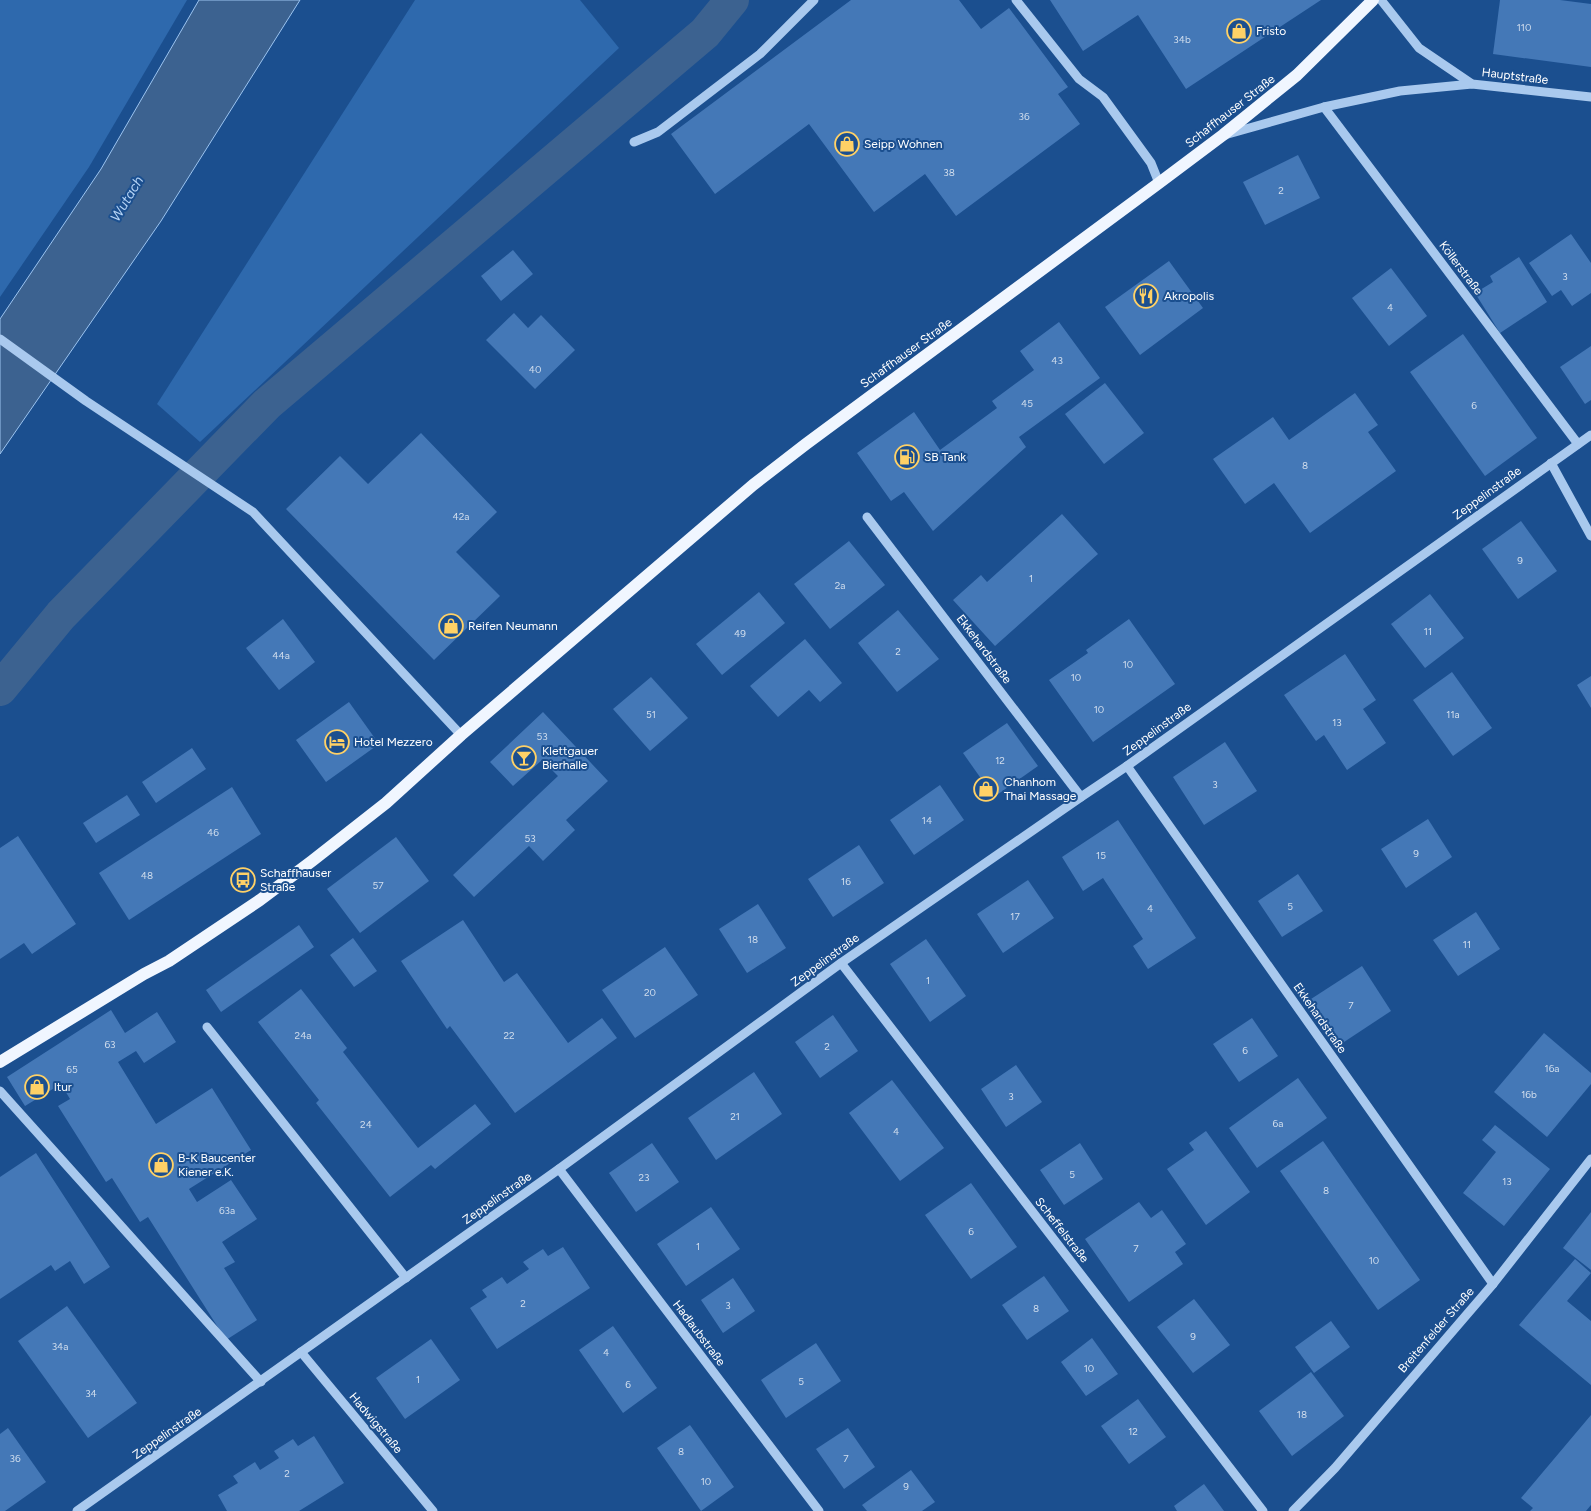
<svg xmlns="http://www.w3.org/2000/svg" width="1591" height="1511" font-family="Figtree,sans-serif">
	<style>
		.green { fill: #2e69ad }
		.water { fill: #3c6290; stroke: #9cc4f0 }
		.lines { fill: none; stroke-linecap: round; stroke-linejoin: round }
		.canal { stroke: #3c6290; stroke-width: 34 }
		.building { fill: #4478b7 }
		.minor { stroke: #a9c9ee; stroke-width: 9 }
		.major { stroke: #f0f6ff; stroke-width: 12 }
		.labels { text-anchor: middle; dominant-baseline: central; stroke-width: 4; stroke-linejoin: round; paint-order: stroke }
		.number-label { font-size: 10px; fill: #d0dded }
		.poi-label { font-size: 12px; fill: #fff; stroke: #1b4f8f; text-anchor: start }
		.street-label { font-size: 12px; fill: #fff; stroke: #1b4f8f }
		.water-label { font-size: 14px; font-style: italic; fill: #b5d3f5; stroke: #1b4f8f }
	</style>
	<rect width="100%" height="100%" fill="#1b4f8f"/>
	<g class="green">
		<path d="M 0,0 L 187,0 L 89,167 L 0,297 Z"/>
		<path d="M 415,0 L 580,0 L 619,48 L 200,442 L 157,404 Z"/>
	</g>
	<path class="water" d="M 199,0 L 300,0 L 161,221 L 0,454 L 0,319 L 101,169 Z"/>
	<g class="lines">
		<path class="canal" d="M 0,689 L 61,615 L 267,404 L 705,33 L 732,0"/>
	</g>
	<g class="building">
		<path d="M 851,0 L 959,0 L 981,29 L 1009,8 L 1068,87 L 1058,94 L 1080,124 L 956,216 L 925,174 L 874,212 L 809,124 L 715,194 L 671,134 Z"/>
		<path d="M 1050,0 L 1321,0 L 1186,89 L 1138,15 L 1083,51 Z"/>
		<path d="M 1500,0 L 1560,0 L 1591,4 L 1591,67 L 1493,54 Z"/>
		<path d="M 1298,155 L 1320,198 L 1265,225 L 1243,182 Z"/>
		<path d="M 1571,234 L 1591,263 L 1591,293 L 1572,306 L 1561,290 L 1552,296 L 1529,263 Z"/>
		<path d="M 513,250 L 533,274 L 501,301 L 481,276 Z"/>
		<path d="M 1519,257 L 1547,302 L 1500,333 L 1475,293 L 1493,282 L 1490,276 Z"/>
		<path d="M 1169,261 L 1203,308 L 1140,355 L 1105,307 Z"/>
		<path d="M 1391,268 L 1427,316 L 1389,346 L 1352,298 Z"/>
		<path d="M 514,313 L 528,328 L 541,315 L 575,350 L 535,389 L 486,340 Z"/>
		<path d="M 1059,322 L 1100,378 L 1019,437 L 1026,447 L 933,531 L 904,492 L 891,501 L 857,453 L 914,412 L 940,450 L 997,408 L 992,401 L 1034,370 L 1020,351 Z"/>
		<path d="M 1463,334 L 1537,438 L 1485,476 L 1410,372 Z"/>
		<path d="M 1591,346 L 1591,400 L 1585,404 L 1560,367 Z"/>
		<path d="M 1105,383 L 1144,433 L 1104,464 L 1065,414 Z"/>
		<path d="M 1355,393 L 1378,425 L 1368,432 L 1396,471 L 1310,533 L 1274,483 L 1245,504 L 1213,459 L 1273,417 L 1289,440 Z"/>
		<path d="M 421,433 L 497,512 L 456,552 L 500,596 L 434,660 L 286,509 L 340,456 L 368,484 Z"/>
		<path d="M 1062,514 L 1098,554 L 995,646 L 953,600 L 981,575 L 987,582 Z"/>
		<path d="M 1521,521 L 1557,571 L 1518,599 L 1482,549 Z"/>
		<path d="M 849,541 L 885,585 L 830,629 L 794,584 Z"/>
		<path d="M 759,592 L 785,623 L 722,675 L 696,644 Z"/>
		<path d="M 1430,594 L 1464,638 L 1425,668 L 1391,624 Z"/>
		<path d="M 898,610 L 939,659 L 897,692 L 858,643 Z"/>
		<path d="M 283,619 L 315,662 L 279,690 L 246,648 Z"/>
		<path d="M 1129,619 L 1175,684 L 1093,742 L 1049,680 L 1088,653 L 1086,650 Z"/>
		<path d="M 805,639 L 842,683 L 820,702 L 809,690 L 778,717 L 750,686 Z"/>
		<path d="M 1345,654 L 1376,700 L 1363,709 L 1386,743 L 1347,770 L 1324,735 L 1316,741 L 1284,695 Z"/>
		<path d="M 1452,672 L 1492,728 L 1453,756 L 1413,700 Z"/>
		<path d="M 1591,676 L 1591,708 L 1577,685 Z"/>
		<path d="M 651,677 L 688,718 L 650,751 L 613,709 Z"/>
		<path d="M 349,702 L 379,744 L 326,782 L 296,740 Z"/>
		<path d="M 543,712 L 608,781 L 566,820 L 575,830 L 543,861 L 529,846 L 474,897 L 453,875 L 558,776 L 542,760 L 513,786 L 490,762 Z"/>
		<path d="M 1007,723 L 1038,766 L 994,797 L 963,753 Z"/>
		<path d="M 1225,742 L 1257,791 L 1204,825 L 1173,777 Z"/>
		<path d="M 192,748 L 206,769 L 156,803 L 142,782 Z"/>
		<path d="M 940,785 L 964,820 L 914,855 L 890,820 Z"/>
		<path d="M 232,787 L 261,834 L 129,920 L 99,873 Z"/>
		<path d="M 127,795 L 140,815 L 96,843 L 83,823 Z"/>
		<path d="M 1428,819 L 1452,857 L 1406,888 L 1381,849 Z"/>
		<path d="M 1118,820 L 1196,938 L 1148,969 L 1133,946 L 1143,939 L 1103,878 L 1083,891 L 1062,857 Z"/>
		<path d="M 18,836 L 76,924 L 32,954 L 24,943 L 0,959 L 0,848 Z"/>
		<path d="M 396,837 L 429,881 L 360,933 L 327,889 Z"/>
		<path d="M 859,845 L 884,883 L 833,917 L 808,879 Z"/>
		<path d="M 1298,874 L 1323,911 L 1282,937 L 1258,901 Z"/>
		<path d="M 1028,880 L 1054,918 L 1003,953 L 977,914 Z"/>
		<path d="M 758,904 L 786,948 L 747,973 L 719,929 Z"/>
		<path d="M 1476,912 L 1500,949 L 1458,976 L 1433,940 Z"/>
		<path d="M 463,920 L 504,982 L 517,973 L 568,1043 L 602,1018 L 617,1038 L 515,1113 L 450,1026 L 447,1029 L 401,961 Z"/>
		<path d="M 299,925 L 314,947 L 221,1012 L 206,990 Z"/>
		<path d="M 353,938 L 377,971 L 354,987 L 330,955 Z"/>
		<path d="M 926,939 L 966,996 L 930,1022 L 890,964 Z"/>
		<path d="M 665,947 L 698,995 L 635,1038 L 602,990 Z"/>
		<path d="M 1362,966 L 1391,1011 L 1341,1044 L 1311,999 Z"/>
		<path d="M 301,989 L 347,1048 L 343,1052 L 418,1148 L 475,1104 L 491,1124 L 435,1169 L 431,1165 L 390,1197 L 316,1103 L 319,1100 L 258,1022 Z"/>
		<path d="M 111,1010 L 125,1033 L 157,1012 L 176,1042 L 144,1063 L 136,1051 L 118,1062 L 156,1124 L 212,1088 L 251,1150 L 189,1189 L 197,1202 L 231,1180 L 257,1219 L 222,1242 L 235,1262 L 224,1268 L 257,1320 L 226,1340 L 148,1217 L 140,1222 L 112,1178 L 106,1182 L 58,1106 L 70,1099 L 61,1084 L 25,1106 L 7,1077 Z"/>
		<path d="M 833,1015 L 858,1051 L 820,1078 L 795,1042 Z"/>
		<path d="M 1252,1018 L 1278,1056 L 1239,1082 L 1213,1044 Z"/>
		<path d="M 1544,1033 L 1591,1073 L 1591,1084 L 1547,1137 L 1494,1092 Z"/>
		<path d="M 1016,1065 L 1042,1102 L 1006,1127 L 981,1089 Z"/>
		<path d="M 754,1072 L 782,1114 L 716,1160 L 688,1118 Z"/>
		<path d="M 1298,1078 L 1327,1118 L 1257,1168 L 1229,1128 Z"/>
		<path d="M 892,1080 L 944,1148 L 900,1181 L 849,1113 Z"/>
		<path d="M 1495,1125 L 1550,1169 L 1504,1226 L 1463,1193 L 1496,1152 L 1482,1140 Z"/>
		<path d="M 1206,1131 L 1250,1192 L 1206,1225 L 1167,1169 L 1194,1150 L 1189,1143 Z"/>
		<path d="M 1323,1141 L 1420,1280 L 1378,1310 L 1280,1171 Z"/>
		<path d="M 652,1143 L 679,1182 L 636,1212 L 609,1173 Z"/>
		<path d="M 1080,1143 L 1103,1179 L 1064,1205 L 1040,1170 Z"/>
		<path d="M 36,1153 L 110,1267 L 84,1284 L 70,1261 L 55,1271 L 51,1265 L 0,1299 L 0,1177 Z"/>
		<path d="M 971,1183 L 1017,1247 L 971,1279 L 925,1215 Z"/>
		<path d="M 1139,1202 L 1151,1218 L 1162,1210 L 1186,1244 L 1175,1252 L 1183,1264 L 1129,1302 L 1085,1239 Z"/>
		<path d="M 711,1207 L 740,1249 L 686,1286 L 657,1244 Z"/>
		<path d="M 1591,1212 L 1591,1270 L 1563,1248 Z"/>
		<path d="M 563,1247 L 590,1288 L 497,1349 L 470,1308 L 487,1297 L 482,1290 L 502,1277 L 507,1284 L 529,1269 L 523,1262 L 543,1249 L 548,1256 Z"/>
		<path d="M 1575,1259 L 1591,1273 L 1567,1301 L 1591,1321 L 1591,1385 L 1519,1325 Z"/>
		<path d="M 1044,1276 L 1069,1311 L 1027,1340 L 1002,1305 Z"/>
		<path d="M 733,1278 L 755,1311 L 723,1333 L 701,1300 Z"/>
		<path d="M 1194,1299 L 1230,1345 L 1193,1373 L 1157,1327 Z"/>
		<path d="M 67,1306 L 137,1403 L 88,1438 L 18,1341 Z"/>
		<path d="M 1331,1321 L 1350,1347 L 1314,1373 L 1295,1347 Z"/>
		<path d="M 613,1326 L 657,1388 L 623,1413 L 579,1350 Z"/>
		<path d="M 1092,1338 L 1118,1374 L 1086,1396 L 1061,1362 Z"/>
		<path d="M 431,1339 L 460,1380 L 405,1419 L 376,1378 Z"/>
		<path d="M 816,1343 L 841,1381 L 786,1418 L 761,1380 Z"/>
		<path d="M 1311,1372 L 1344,1416 L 1292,1456 L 1259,1411 Z"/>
		<path d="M 1138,1399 L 1166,1437 L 1129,1464 L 1101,1426 Z"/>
		<path d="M 1591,1415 L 1591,1505 L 1586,1511 L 1530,1511 L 1533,1508 L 1521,1498 Z"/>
		<path d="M 690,1425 L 734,1487 L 701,1511 L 657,1448 Z"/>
		<path d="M 8,1428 L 46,1482 L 5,1511 L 0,1511 L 0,1434 Z"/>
		<path d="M 848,1428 L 875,1467 L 844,1489 L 816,1449 Z"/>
		<path d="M 314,1436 L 344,1483 L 299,1511 L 227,1511 L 218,1495 L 238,1483 L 233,1476 L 255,1462 L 260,1470 L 279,1458 L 274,1451 L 293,1439 L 298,1446 Z"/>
		<path d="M 911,1470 L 935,1502 L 922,1511 L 867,1511 L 862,1505 Z"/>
		<path d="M 1204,1484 L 1224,1511 L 1177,1511 L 1174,1506 Z"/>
	</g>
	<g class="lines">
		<g class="minor">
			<path d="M 1016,0 L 1079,79 L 1103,97 L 1151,163 L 1159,183"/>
			<path d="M 1381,0 L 1419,48 L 1472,84 L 1591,97"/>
			<path d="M 1324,107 L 1578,444"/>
			<path d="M 1228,134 L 1324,107 L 1400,91 L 1472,84"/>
			<path d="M 634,142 L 658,132 L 760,54 L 814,0"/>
			<path d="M 0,339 L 86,401 L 253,512 L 461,735"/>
			<path d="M 1551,463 L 1591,536"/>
			<path d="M 867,517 L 1081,797"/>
			<path d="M 1127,766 L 1493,1284"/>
			<path d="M 841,963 L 1263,1511"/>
			<path d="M 207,1027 L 406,1278"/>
			<path d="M 0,1091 L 261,1382"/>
			<path d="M 559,1169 L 819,1511"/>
			<path d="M 301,1352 L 433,1511"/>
			<path d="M 77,1511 L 559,1169 L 841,963 L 1081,797 L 1127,766 L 1591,435"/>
			<path d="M 1293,1511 L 1335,1468 L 1493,1284 L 1591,1159"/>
		</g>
		<path class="major" d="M 0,1062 L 144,974 L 169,961 L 260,900 L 312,861 L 386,803 L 461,735 L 753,485 L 806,444 L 1159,183 L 1223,135 L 1297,75 L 1373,0"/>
	</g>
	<defs>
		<g id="shop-ring" transform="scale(1.25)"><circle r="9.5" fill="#1b4f8f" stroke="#ffd166" stroke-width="1.5"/><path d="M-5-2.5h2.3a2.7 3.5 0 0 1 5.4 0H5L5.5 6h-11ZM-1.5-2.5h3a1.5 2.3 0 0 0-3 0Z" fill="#ffd166"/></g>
		<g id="restaurant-ring" transform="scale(1.25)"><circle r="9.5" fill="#1b4f8f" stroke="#ffd166" stroke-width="1.5"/><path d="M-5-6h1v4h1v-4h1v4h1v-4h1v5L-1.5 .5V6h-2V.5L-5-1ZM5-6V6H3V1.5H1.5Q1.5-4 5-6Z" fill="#ffd166"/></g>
		<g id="fuel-ring" transform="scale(1.25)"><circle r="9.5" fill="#1b4f8f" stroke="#ffd166" stroke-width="1.5"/><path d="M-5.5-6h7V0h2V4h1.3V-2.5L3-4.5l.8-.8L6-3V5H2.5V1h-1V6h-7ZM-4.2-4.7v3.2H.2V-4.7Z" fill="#ffd166"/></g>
		<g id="hotel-ring" transform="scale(1.25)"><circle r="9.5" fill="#1b4f8f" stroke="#ffd166" stroke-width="1.5"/><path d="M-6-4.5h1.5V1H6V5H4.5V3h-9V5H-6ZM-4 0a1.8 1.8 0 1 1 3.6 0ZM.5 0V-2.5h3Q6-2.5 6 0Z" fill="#ffd166"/></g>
		<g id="bar-ring" transform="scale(1.25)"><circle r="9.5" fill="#1b4f8f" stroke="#ffd166" stroke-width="1.5"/><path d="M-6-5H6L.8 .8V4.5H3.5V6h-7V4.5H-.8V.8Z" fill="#ffd166"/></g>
		<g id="bus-ring" transform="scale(1.25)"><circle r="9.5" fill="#1b4f8f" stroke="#ffd166" stroke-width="1.5"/><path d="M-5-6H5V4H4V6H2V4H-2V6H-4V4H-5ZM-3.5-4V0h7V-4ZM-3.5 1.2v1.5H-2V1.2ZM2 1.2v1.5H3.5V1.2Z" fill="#ffd166"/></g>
	</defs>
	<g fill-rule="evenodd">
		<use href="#shop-ring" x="1239" y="31"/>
		<use href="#shop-ring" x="847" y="144"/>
		<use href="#restaurant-ring" x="1146" y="296"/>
		<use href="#fuel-ring" x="907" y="457"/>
		<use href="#shop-ring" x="451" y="626"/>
		<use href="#hotel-ring" x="337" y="742"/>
		<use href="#bar-ring" x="524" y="758"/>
		<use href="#shop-ring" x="986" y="789"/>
		<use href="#bus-ring" x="243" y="880"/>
		<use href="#shop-ring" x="37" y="1087"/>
		<use href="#shop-ring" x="161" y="1165"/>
	</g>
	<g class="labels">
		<g class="number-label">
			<text x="1524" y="27">110</text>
			<text x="1182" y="39">34b</text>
			<text x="1024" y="116">36</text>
			<text x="949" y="172">38</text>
			<text x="1281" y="190">2</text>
			<text x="1565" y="276">3</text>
			<text x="1390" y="307">4</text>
			<text x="1057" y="360">43</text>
			<text x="535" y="369">40</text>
			<text x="1027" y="403">45</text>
			<text x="1474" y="405">6</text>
			<text x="1305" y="465">8</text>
			<text x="461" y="516">42a</text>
			<text x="1520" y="560">9</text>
			<text x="1031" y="578">1</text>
			<text x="840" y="585">2a</text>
			<text x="1428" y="631">11</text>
			<text x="740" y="633">49</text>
			<text x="898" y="651">2</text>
			<text x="281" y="655">44a</text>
			<text x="1128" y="664">10</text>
			<text x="1076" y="677">10</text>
			<text x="1099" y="709">10</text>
			<text x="651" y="714">51</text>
			<text x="1453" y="714">11a</text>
			<text x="1337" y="722">13</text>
			<text x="542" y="736">53</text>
			<text x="1000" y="760">12</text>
			<text x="1215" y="784">3</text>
			<text x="927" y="820">14</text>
			<text x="213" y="832">46</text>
			<text x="530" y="838">53</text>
			<text x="1416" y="853">9</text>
			<text x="1101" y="855">15</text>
			<text x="147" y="875">48</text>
			<text x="846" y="881">16</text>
			<text x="378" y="885">57</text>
			<text x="1290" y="906">5</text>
			<text x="1150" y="908">4</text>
			<text x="1015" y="916">17</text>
			<text x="753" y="939">18</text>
			<text x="1467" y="944">11</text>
			<text x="928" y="980">1</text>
			<text x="650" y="992">20</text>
			<text x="1351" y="1005">7</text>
			<text x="303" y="1035">24a</text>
			<text x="509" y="1035">22</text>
			<text x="110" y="1044">63</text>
			<text x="827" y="1046">2</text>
			<text x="1245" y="1050">6</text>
			<text x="1552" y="1068">16a</text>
			<text x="72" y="1069">65</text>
			<text x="1529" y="1094">16b</text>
			<text x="1011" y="1096">3</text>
			<text x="735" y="1116">21</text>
			<text x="1278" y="1123">6a</text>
			<text x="366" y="1124">24</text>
			<text x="896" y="1131">4</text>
			<text x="1072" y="1174">5</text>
			<text x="644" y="1177">23</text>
			<text x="1507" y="1181">13</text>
			<text x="1326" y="1190">8</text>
			<text x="227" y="1210">63a</text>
			<text x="971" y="1231">6</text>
			<text x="698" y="1246">1</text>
			<text x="1136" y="1248">7</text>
			<text x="1374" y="1260">10</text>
			<text x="523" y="1303">2</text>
			<text x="728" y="1305">3</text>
			<text x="1036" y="1308">8</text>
			<text x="1193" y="1336">9</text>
			<text x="60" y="1346">34a</text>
			<text x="606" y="1352">4</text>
			<text x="1089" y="1368">10</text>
			<text x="418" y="1379">1</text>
			<text x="801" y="1381">5</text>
			<text x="628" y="1384">6</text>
			<text x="91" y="1393">34</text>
			<text x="1302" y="1414">18</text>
			<text x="1133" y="1431">12</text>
			<text x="681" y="1451">8</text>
			<text x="15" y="1458">36</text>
			<text x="846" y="1458">7</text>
			<text x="287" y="1473">2</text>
			<text x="706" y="1481">10</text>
			<text x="906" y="1486">9</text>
		</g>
		<g class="poi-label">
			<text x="1256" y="31">Fristo</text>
			<text x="864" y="144">Seipp Wohnen</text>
			<text x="1164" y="296">Akropolis</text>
			<text x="924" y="457">SB Tank</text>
			<text x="468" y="626">Reifen Neumann</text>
			<text x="354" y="742">Hotel Mezzero</text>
			<text x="542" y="751">Klettgauer<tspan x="542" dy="14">Bierhalle</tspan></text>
			<text x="1004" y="782">Chanhom<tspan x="1004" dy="14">Thai Massage</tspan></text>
			<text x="260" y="873">Schaffhauser<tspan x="260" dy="14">Straße</tspan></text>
			<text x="54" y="1087">ltur</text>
			<text x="178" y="1158">B-K Baucenter<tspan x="178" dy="14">Kiener e.K.</tspan></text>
		</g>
		<g class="street-label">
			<text transform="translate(1515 76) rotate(7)">Hauptstraße</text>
			<text transform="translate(1230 111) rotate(-38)">Schaffhauser Straße</text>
			<text transform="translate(1461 268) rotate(53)">Köllerstraße</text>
			<text transform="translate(906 353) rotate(-36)">Schaffhauser Straße</text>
			<text transform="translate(1487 493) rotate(-36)">Zeppelinstraße</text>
			<text transform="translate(984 649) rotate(53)">Ekkehardstraße</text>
			<text transform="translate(1157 729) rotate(-36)">Zeppelinstraße</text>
			<text transform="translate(825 960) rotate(-36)">Zeppelinstraße</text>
			<text transform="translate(1320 1018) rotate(55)">Ekkehardstraße</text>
			<text transform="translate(497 1198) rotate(-35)">Zeppelinstraße</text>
			<text transform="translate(1062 1230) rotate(52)">Scheffelstraße</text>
			<text transform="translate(1436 1330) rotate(-49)">Breitenfelder Straße</text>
			<text transform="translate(699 1333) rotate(53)">Hadlaubstraße</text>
			<text transform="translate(376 1423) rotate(50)">Hadwigstraße</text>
			<text transform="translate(167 1433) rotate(-35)">Zeppelinstraße</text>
		</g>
		<g class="water-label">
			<text transform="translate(127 199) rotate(-59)">Wutach</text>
		</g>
	</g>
</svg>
